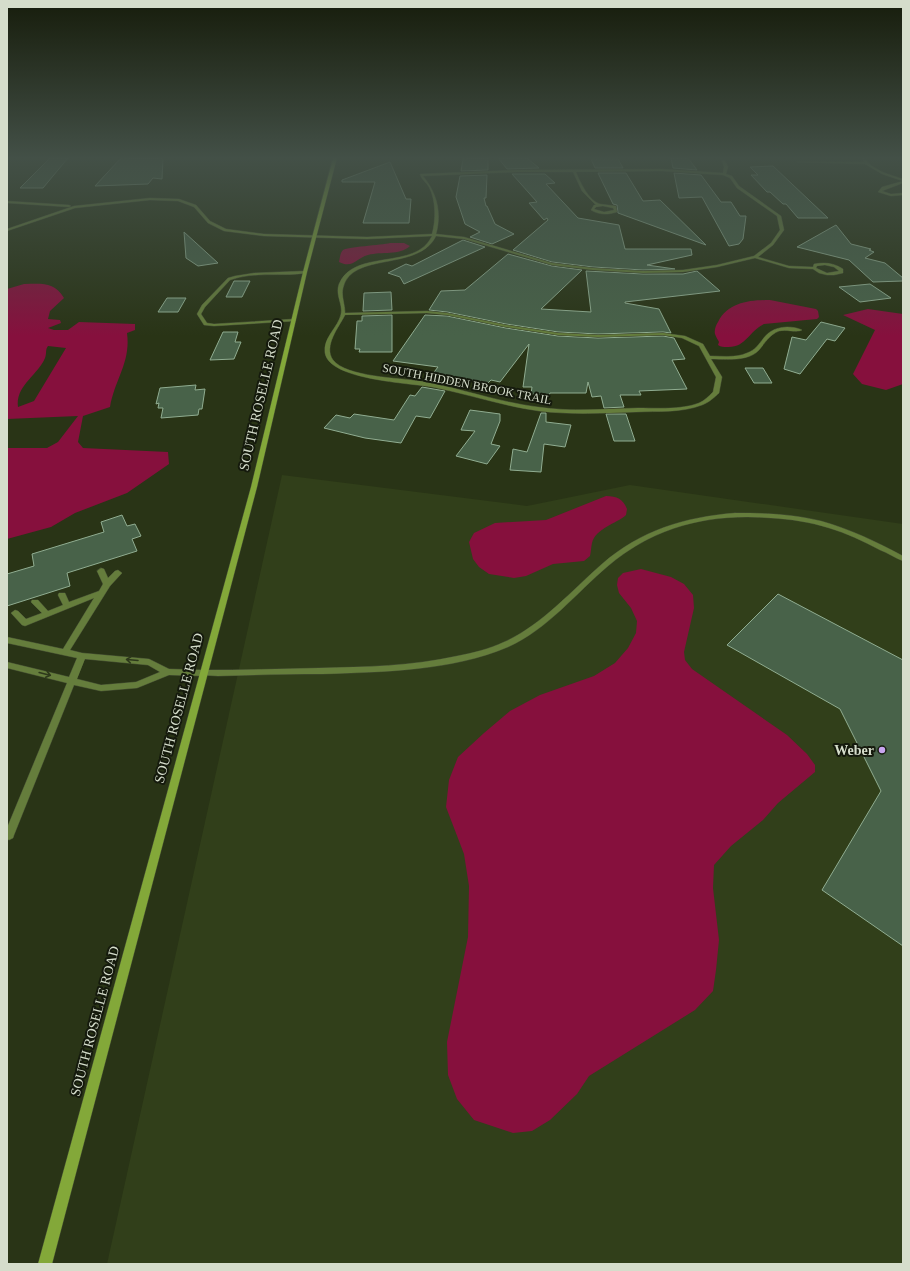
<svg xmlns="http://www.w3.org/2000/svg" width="910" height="1271" font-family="'Times New Roman',serif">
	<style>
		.built { fill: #313f1a }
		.water { fill: #86103d; fill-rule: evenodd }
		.building { fill: #486249; stroke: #90ad91 }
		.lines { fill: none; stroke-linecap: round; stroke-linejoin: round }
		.service-casing { stroke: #454f33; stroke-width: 1 }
		.minor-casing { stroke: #454f33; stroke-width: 1 }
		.secondary-casing { stroke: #454f33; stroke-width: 1 }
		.service { fill: #657d3c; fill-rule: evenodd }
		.minor { fill: #657d3c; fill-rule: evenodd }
		.secondary { fill: #83a839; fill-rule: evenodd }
		.oneway { stroke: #2d381b }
		.poi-dot { fill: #c8a5ef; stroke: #151a0d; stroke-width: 1.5 }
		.labels { text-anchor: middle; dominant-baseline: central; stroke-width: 4; stroke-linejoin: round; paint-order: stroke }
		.far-street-label { font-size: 12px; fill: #d5ddcb; stroke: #151a0d }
		.street-label { font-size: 14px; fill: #d5ddcb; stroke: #151a0d }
		.poi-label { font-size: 14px; font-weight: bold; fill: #d5ddcb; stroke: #151a0d; text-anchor: end }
	</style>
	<rect width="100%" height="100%" fill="#293416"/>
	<path class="built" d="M 282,475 L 527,506 L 630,485 L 903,524 L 903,1264 L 107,1264 Z"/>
	<g class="water">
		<path d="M 390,243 L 404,243 L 410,246 C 399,256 382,251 368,255 C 356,258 353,269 339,262 C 340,258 340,253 343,250 C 346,247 382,245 390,243 Z"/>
		<path d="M 24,284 C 41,284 54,281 64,298 L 50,311 L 48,319 L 60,320 L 61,323 L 48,328 L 54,330 L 68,330 L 79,322 L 135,324 L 135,330 L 127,333 C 131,362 115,379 110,407 L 83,416 L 78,442 L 83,448 L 168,452 L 169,464 L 127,493 L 75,513 L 51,527 L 7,539 L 7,448 L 47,448 L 58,442 L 78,416 L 7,419 L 7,289 ZM 48,346 L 66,348 L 34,401 L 18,407 C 15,386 38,375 45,358 C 47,353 45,350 48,346 Z"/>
		<path d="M 770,300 L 816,309 L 818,311 L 819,317 L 817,319 L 764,324 C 749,331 746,348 727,347 C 723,347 721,347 718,345 L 719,342 C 718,340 716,337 715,334 C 714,330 716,325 718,322 C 728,302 750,300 770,300 Z"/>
		<path d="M 868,309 L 903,314 L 903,384 L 886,390 L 862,384 L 853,374 L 875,330 L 843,315 Z"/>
		<path d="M 606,496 C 617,496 623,499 627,509 L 626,515 C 616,524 596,528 592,543 C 591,547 591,552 590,556 L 584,561 L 553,564 L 526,576 L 514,578 L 489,574 L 479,567 L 473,559 L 469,542 L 474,533 L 495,523 L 546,520 Z"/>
		<path d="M 641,569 L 671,577 L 684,584 L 693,595 L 694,608 L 684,652 L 685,660 L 692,669 L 787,735 L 807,754 L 815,765 L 815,772 L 778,803 L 763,820 L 731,846 L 714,865 L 713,888 L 719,940 L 716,970 L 713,991 L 695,1010 L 589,1076 L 577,1094 L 550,1120 L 532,1131 L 513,1133 L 474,1120 L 457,1099 L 448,1075 L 447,1042 L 468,937 L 469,886 L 464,854 L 446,807 L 449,780 L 458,757 L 484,733 L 510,711 L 540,695 L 594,676 L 615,663 L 628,648 L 636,633 L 637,621 L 631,608 L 619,593 L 617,585 L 618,578 L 623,573 Z"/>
	</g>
	<g class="building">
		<path d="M 50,158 L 68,158 L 43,188 L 20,188 Z"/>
		<path d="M 163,158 L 162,179 L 153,178 L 148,184 L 95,186 L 120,159 Z"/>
		<path d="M 488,158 L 488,170 L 461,171 L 463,159 Z"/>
		<path d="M 498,158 L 527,158 L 539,168 L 507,169 Z"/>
		<path d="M 671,158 L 688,158 L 697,170 L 673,168 Z"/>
		<path d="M 591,159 L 618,159 L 623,168 L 595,168 Z"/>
		<path d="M 390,162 L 406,199 L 411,199 L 409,223 L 363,223 L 375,182 L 342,182 L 342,180 Z"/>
		<path d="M 773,166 L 792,184 L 828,218 L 798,218 L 786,204 L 783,204 L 770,192 L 767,192 L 751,175 L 758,175 L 750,167 Z"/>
		<path d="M 598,173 L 626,173 L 643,201 L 660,200 L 706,245 L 618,213 L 617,205 L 613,204 Z"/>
		<path d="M 674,173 L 701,175 L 721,202 L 731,202 L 740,216 L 746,216 L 743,239 L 739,244 L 729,246 L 702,197 L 679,198 Z"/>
		<path d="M 512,174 L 545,174 L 555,183 L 546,184 L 578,218 L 619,225 L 625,249 L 691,249 L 692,255 L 647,265 L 675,269 L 643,270 L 593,267 L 552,262 L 513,250 L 548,220 L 547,218 L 544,220 L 529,203 L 537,202 Z"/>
		<path d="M 487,175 L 486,198 L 484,198 L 486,206 L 487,206 L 495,224 L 514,234 L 492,244 L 470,237 L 480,232 L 465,224 L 456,197 L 460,176 Z"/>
		<path d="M 836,225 L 851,244 L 871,249 L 869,250 L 874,252 L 865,258 L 885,263 L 903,278 L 903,281 L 873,282 L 849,260 L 797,247 Z"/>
		<path d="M 184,232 L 218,263 L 198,266 L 186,258 Z"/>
		<path d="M 463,240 L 485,247 L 404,284 L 400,277 L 388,273 L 406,264 L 412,266 Z"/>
		<path d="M 508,254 L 552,266 L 582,270 L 541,309 L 591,312 L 586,271 L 643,274 L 683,274 L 697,271 L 720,291 L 625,302 L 625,303 L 659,309 L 671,333 L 663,332 L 598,334 L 558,332 L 506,324 L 447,312 L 429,310 L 441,291 L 465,290 Z"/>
		<path d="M 234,281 L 250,281 L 242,297 L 226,297 Z"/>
		<path d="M 870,284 L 891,298 L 860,302 L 839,287 Z"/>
		<path d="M 391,292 L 392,310 L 363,311 L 364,293 Z"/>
		<path d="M 167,298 L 186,298 L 178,312 L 158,312 Z"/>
		<path d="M 392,315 L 392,352 L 359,352 L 360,349 L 355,349 L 357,321 L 362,321 L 362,316 Z"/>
		<path d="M 425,315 L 447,316 L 506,328 L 558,336 L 598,338 L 663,336 L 674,338 L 685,359 L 672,360 L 687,389 L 639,391 L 641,395 L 620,395 L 624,407 L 604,408 L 601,396 L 592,397 L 588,382 L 586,393 L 550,393 L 549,395 L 531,394 L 532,387 L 523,387 L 529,344 L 500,382 L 491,380 L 487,384 L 453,377 L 448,385 L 427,381 L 438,367 L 393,361 Z"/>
		<path d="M 821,322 L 845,328 L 835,341 L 827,339 L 800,374 L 784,369 L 792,337 L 806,340 Z"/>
		<path d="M 223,332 L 238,332 L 235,342 L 241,342 L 234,359 L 210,360 Z"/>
		<path d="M 745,368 L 763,368 L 772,383 L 754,383 Z"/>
		<path d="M 196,385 L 195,390 L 205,389 L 202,409 L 199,409 L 198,415 L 161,418 L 163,408 L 158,408 L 159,403 L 156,404 L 160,388 Z"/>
		<path d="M 422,387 L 445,391 L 430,418 L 416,416 L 401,443 L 365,438 L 324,428 L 336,415 L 350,418 L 354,414 L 394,420 L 410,395 L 415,396 Z"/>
		<path d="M 470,410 L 500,414 L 500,421 L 491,444 L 500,446 L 487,464 L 456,456 L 475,431 L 461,430 Z"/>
		<path d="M 541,413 L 546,413 L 546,422 L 571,425 L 565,447 L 544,444 L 541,472 L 510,470 L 513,449 L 527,452 Z"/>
		<path d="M 606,414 L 626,414 L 635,441 L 614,441 Z"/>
		<path d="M 122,515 L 127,526 L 135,524 L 141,536 L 132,539 L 137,551 L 67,573 L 70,586 L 7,606 L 7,574 L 34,566 L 32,554 L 104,532 L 101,522 Z"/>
		<path d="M 778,594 L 903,660 L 903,946 L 822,890 L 881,791 L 840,709 L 727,645 Z"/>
	</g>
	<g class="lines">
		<g class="service-casing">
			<g id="service">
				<path d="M 305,271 L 306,271 L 306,273 C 281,277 255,271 230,280 L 205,307 L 201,314 L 207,323 L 214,324 L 294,319 L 296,320 L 295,321 L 214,326 L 204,325 L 197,314 L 202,305 L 228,278 L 235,276 L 254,273 Z"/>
				<path d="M 735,513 C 764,513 793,514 821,521 C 850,529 877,542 903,556 L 903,561 C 895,558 888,553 880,550 C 863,541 846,533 829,528 C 810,522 790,519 771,518 C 710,513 655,526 608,566 C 576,593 548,629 508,647 C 452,671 382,672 322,674 C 287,674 253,675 218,676 L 201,675 L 200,673 L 201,671 L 204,670 C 242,670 281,669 319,668 C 365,667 412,666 457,656 C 473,653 489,649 504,642 C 542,625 571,591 602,564 C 641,530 685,517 735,513 Z"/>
			</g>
		</g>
		<g class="minor-casing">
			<g id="minor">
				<path d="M 721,158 L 724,158 L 728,167 L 726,174 L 732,176 L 739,186 L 781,216 L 784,230 L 773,245 L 758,257 L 789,266 L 813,267 L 814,264 C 825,262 834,263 843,269 L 843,273 L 834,275 L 827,275 L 819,273 L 813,269 L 789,268 L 755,258 L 717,267 L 683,272 L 643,273 L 593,270 L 552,265 L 464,239 L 436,236 C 419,272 351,251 343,288 C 341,296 345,304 345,313 L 427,311 L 447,313 L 506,325 L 558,333 L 598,335 L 663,333 L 685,336 L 703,344 L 710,356 C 722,356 736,358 747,353 C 764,347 761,328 787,327 C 793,327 798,328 802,330 C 797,333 786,329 779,331 C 769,335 765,343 759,350 C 748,362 726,359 711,359 L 722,377 L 719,393 C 715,397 708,403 702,405 C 682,413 657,411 636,412 C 604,413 571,415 539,411 C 503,406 468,394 432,387 C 410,383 329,380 325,353 C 323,337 338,328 341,314 C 343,304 335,295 339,284 C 354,248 416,271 432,236 L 367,239 L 264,236 L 224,231 L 208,223 L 194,207 L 178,201 L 150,200 L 75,208 L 7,231 L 7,229 L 74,206 L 150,198 L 179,199 L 196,205 L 210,221 L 226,229 L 264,234 L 367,237 L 432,234 C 436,220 436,200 429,187 C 426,182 421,179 420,174 L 517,170 L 662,169 L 723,173 L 724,167 ZM 662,171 L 723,175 L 730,178 L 737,188 L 777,216 L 780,230 L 771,243 L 754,256 L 717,265 L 683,270 L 643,271 L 593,268 L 552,263 L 464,237 L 436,234 C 442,213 437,193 423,176 L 517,172 L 573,172 L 582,191 L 596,205 L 594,205 L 591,210 C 599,215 608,215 617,212 L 616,206 C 611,205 605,205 600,204 C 589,201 580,182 576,172 ZM 603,206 L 613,208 L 614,210 L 604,212 L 594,209 L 596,207 ZM 825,265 L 834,267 L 839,271 L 827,273 L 816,268 L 817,266 ZM 427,313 L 447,315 L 506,327 L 558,335 L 598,337 L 663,335 L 682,338 L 699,346 L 716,377 L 713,392 C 709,396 704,401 699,403 C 681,410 657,408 638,408 C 605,409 571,412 538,407 C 498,402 460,388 420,381 C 400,378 346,377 333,360 C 323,346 339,327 345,315 Z"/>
				<path d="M 862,158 L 865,158 C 871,170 891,175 903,179 L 903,183 L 882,191 L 891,194 L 903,193 L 903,195 L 891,196 L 878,192 L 882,187 L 903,181 L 882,174 L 865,164 L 797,162 L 864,162 Z"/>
				<path d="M 7,201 L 69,205 L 71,206 L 69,207 L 7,203 Z"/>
				<path d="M 101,568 L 104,569 L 108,578 L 115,571 L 118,570 L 122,573 L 110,586 L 70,650 L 82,653 L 149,659 L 169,669 L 204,670 L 207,671 L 208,673 L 207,675 L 204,676 L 169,675 L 137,688 L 101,691 L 74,685 L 14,835 L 13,838 L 9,840 L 7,839 L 7,828 L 67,683 L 7,668 L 7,662 L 69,677 L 77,658 L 7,643 L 7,637 L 63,649 L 94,598 L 25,626 L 22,625 L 11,613 L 15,610 L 18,611 L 26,619 L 42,613 L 31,602 L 32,600 L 38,600 L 48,611 L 63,605 L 58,595 L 59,593 L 65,593 L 69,602 L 99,591 L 103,584 L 97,571 ZM 85,659 L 148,665 L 160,672 L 136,682 L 101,685 L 77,679 Z"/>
			</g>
		</g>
		<g class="secondary-casing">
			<path id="secondary" d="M 333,158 L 337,158 L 307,272 L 257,487 L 52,1264 L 38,1264 L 251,487 L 303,272 Z"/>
		</g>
		<use href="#service" class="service"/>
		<use href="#minor" class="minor"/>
		<use href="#secondary" class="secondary"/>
	</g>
	<defs><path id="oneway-shaft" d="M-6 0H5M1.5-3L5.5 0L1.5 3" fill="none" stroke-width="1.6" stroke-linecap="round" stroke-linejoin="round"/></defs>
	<g class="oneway">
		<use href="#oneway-shaft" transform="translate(132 660) rotate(-175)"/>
		<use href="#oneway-shaft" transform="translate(45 674) rotate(14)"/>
	</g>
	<linearGradient id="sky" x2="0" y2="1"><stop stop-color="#171d0c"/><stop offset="0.47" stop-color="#435047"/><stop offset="1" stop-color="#435047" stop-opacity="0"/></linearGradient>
	<rect width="910" height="336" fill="url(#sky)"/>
	<circle class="poi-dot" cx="882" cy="750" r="4"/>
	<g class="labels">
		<g class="far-street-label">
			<text transform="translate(467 384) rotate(11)">SOUTH HIDDEN BROOK TRAIL</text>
		</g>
		<g class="street-label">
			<text transform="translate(261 395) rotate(-77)">SOUTH ROSELLE ROAD</text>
			<text transform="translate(179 708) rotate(-75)">SOUTH ROSELLE ROAD</text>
			<text transform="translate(95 1021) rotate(-75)">SOUTH ROSELLE ROAD</text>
		</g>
		<g class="poi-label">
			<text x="874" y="750">Weber</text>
		</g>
	</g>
	<rect width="910" height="1271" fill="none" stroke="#d5ddcb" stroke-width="16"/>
</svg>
